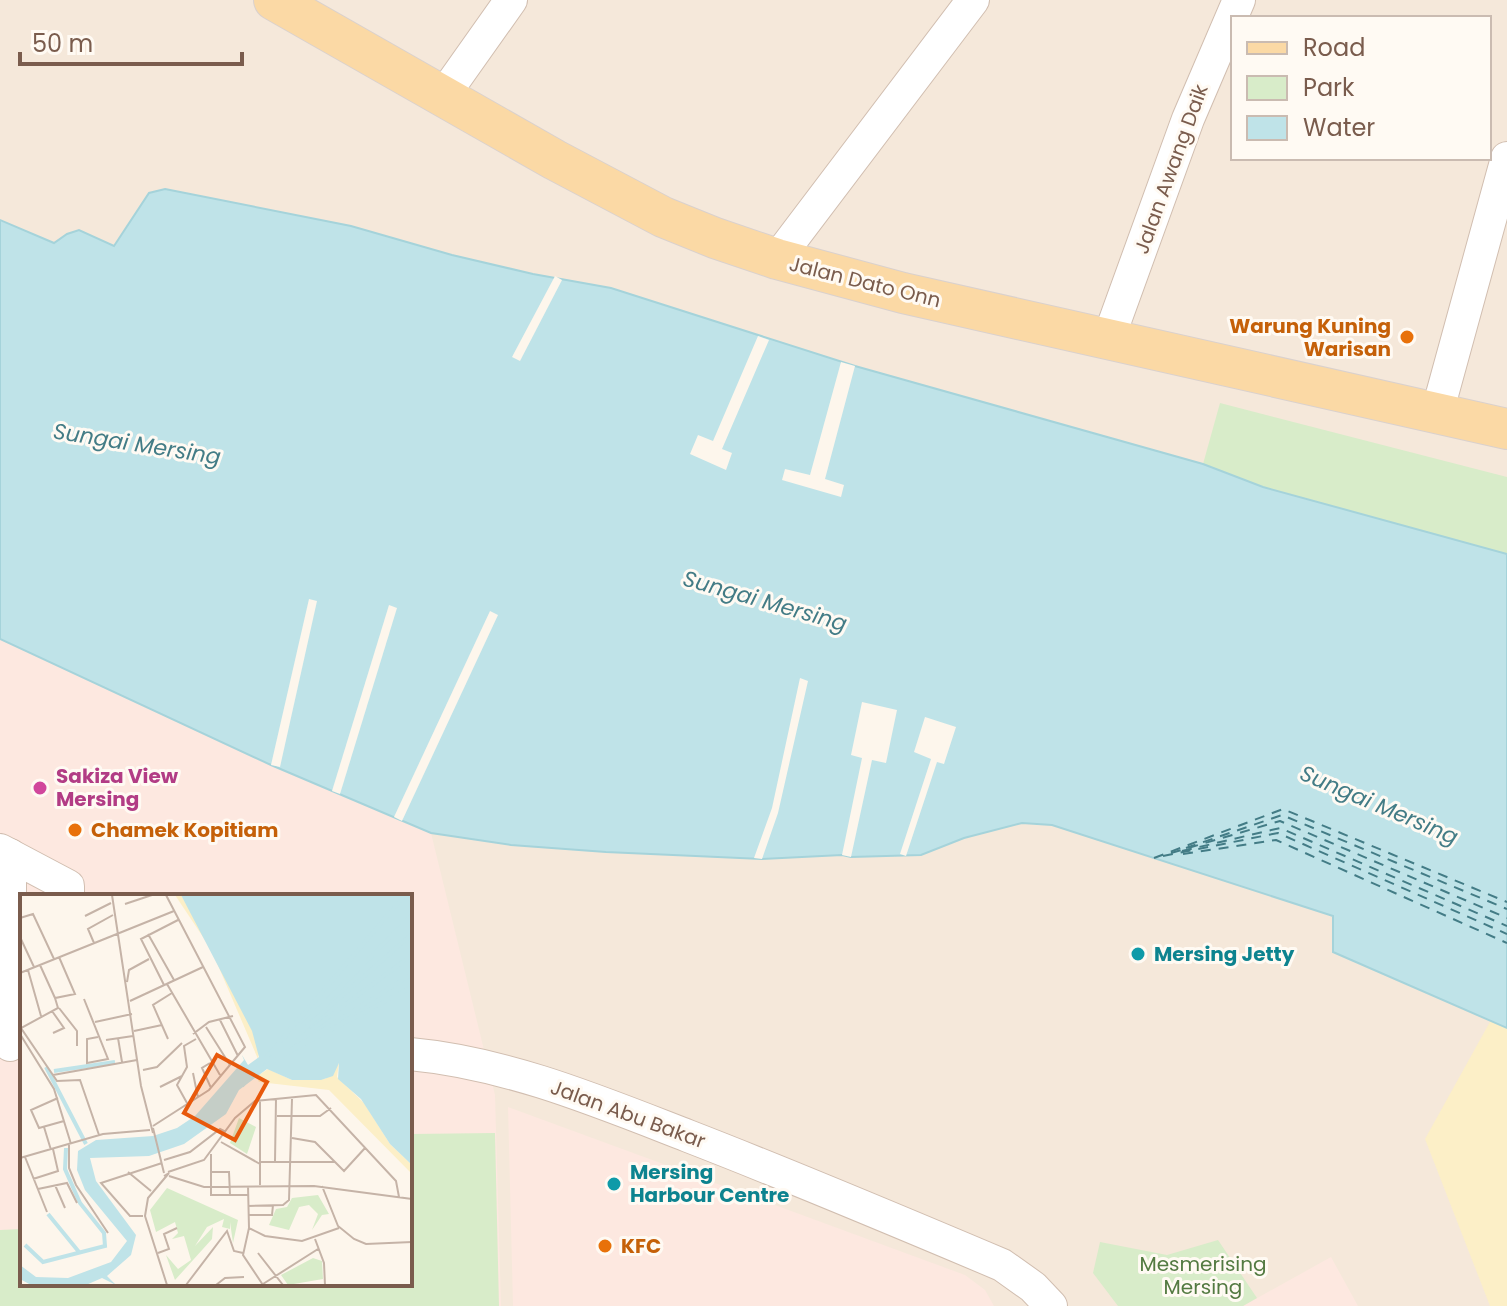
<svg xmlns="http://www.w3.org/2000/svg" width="1507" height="1306" font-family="Poppins,sans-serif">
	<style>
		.residential { fill: #f5e8da; fill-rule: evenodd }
		.commercial { fill: #fde8e0; fill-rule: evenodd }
		.green { fill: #d8ecc9 }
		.sand { fill: #fcefc7 }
		.water { fill: #bfe3e8; stroke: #a5d3da; stroke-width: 2 }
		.pier { fill: #fdf6ec }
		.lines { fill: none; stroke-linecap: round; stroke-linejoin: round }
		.ferry { stroke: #437c86; stroke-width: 2; stroke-dasharray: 10 8; stroke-linecap: butt }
		.minor-casing { stroke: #d1beb0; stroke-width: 34 }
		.major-casing { stroke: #dad1cd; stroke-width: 42 }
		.minor { stroke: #fff; stroke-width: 32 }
		.major { stroke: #fbd9a5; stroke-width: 40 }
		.food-dot { fill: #e8710a; stroke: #fffaf3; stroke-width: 3 }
		.hotel-dot { fill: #d1479c; stroke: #fffaf3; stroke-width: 3 }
		.culture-dot { fill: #0f9aa8; stroke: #fffaf3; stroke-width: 3 }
		.labels { text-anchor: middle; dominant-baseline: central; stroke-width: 6; stroke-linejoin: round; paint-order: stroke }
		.street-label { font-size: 20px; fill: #7a5c4d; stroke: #fffaf3 }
		.food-label { font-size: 20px; font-weight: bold; fill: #c56008; stroke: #fffaf3; text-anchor: start }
		.hotel-label { font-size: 20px; font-weight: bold; fill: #b23c85; stroke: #fffaf3; text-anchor: start }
		.culture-label { font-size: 20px; font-weight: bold; fill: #0d838f; stroke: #fffaf3; text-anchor: start }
		.park-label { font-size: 20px; fill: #537a41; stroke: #fffaf3 }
		.water-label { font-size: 22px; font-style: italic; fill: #437c86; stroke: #fffaf3 }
		.inset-river { fill: none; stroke: #bfe3e8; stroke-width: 4 }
		.inset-road { fill: none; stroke: #c5b3a7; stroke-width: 2 }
		.view { fill: #e8590c; fill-opacity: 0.15; stroke: #e8590c; stroke-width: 4 }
		.inset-edge { fill: none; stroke: #7a5c4d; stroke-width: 4 }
	</style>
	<rect width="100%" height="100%" fill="#fdf6ec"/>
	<path class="residential" d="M 0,0 L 1507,0 L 1507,1306 L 0,1306 ZM 1233,18 L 1489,18 L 1489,158 L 1233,158 ZM 22,896 L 410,896 L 410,1284 L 22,1284 Z"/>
	<g class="commercial">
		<path d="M 0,639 L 271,765 L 431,833 L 495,1095 L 501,1306 L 0,1306 ZM 22,896 L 410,896 L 410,1284 L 22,1284 Z"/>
		<path d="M 508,1107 L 965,1275 L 985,1290 L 994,1306 L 513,1306 Z"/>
		<path d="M 1331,1257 L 1358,1306 L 1243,1306 Z"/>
	</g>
	<g class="green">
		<path d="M 1220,403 L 1507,477 L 1507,554 L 1263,487 L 1203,464 Z"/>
		<path d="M 495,1133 L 499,1306 L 0,1306 L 0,1230 L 22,1229 L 22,1284 L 410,1284 L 410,1134 Z"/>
		<path d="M 1218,1240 L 1257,1298 L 1243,1306 L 1118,1306 L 1093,1273 L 1100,1242 L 1167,1255 Z"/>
	</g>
	<path class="sand" d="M 1491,1020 L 1507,1028 L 1507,1306 L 1490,1306 L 1425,1139 Z"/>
	<path class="water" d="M 165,189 L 351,226 L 452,255 L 533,274 L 611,288 L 855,366 L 1203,464 L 1263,487 L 1507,554 L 1507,1028 L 1333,952 L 1333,916 L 1052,825 L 1022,823 L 964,838 L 921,855 L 851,857 L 842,855 L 762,859 L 606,852 L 511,845 L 431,833 L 271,765 L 0,639 L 0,220 L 54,243 L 67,234 L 79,230 L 114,246 L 149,193 Z"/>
	<g class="pier">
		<path d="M 555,276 L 562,280 L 520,361 L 512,357 Z"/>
		<path d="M 758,336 L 769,340 L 722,449 L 732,453 L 726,470 L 690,454 L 698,435 L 713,441 Z"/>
		<path d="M 841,362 L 855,366 L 825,479 L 844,485 L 841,497 L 782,480 L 785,469 L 810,475 Z"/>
		<path d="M 309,599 L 317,601 L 280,767 L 271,765 Z"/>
		<path d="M 389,605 L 397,608 L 340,794 L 332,791 Z"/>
		<path d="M 490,611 L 498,615 L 402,821 L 394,817 Z"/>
		<path d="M 800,678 L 808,681 L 778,813 L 762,859 L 754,858 L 772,808 Z"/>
		<path d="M 862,702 L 897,710 L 886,763 L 872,760 L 851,857 L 842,855 L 862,758 L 851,755 Z"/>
		<path d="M 925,717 L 956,727 L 944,764 L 937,762 L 906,856 L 900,854 L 931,759 L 914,752 Z"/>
	</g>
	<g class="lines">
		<g class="ferry">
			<path d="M 1186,848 L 1282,815 L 1507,909"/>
			<path d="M 1182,851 L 1280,828 L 1507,926"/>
			<path d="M 1171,853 L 1280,821 L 1507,918"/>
			<path d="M 1183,854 L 1276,840 L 1507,943"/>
			<path d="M 1163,856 L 1278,833 L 1507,934"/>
			<path d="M 1154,858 L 1283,809 L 1507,902"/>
		</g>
		<g class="minor-casing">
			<g id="minor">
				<path d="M 443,96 L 511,0"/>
				<path d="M 777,259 L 973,0"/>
				<path d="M 1108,340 L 1188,119 L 1239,0"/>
				<path d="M 1437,413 L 1507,158"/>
				<path d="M 0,850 L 68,886 L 68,896"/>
				<path d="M 10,855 L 10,1045"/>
				<path d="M 410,1054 C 507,1063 598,1101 688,1136 C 794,1177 898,1221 1002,1265 L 1033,1287 L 1051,1306"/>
			</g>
		</g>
		<g class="major-casing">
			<path id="major" d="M 274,0 L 555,160 L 663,217 L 715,238 L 777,259 L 903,293 L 1507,429"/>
		</g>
		<use href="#minor" class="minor"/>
		<use href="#major" class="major"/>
	</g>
	<g class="food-dot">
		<circle cx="1407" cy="337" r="8"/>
		<circle cx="75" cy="830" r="8"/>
		<circle cx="605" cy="1246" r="8"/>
	</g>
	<circle class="hotel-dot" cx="40" cy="788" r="8"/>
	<g class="culture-dot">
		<circle cx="1138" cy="954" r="8"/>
		<circle cx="614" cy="1184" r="8"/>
	</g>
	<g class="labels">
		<g class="street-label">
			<text transform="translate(1171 169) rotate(-70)">Jalan Awang Daik</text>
			<text transform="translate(865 282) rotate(14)">Jalan Dato Onn</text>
			<text transform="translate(628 1114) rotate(20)">Jalan Abu Bakar</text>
		</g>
		<g class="food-label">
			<text x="1391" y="326" text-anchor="end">Warung Kuning<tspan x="1391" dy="23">Warisan</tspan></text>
			<text x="91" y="830">Chamek Kopitiam</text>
			<text x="621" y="1246">KFC</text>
		</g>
		<g class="hotel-label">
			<text x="56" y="776">Sakiza View<tspan x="56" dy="23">Mersing</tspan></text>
		</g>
		<g class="culture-label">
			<text x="1154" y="954">Mersing Jetty</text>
			<text x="630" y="1172">Mersing<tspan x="630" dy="23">Harbour Centre</tspan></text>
		</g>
		<g class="park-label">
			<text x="1203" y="1264">Mesmerising<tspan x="1203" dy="23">Mersing</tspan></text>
		</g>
		<g class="water-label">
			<text transform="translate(137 444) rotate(9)">Sungai Mersing</text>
			<text transform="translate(765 601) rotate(16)">Sungai Mersing</text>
			<text transform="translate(1379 805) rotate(23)">Sungai Mersing</text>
		</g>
	</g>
	<g transform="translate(20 894)">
		<rect width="392" height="392" fill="#fdf6ec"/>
		<path d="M 219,224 L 236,233 L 227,260 L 210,249 ZM 147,294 L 218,326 L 213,349 L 210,328 L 210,335 L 202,333 L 204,325 L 187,333 L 175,352 L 193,333 L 192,345 L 155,386 L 146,361 L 158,375 L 171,366 L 164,342 L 152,345 L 158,339 L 155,328 L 136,338 L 130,316 ZM 298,301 L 309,320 L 302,321 L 292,336 L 298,320 L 289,311 L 279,313 L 269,336 L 249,331 L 256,315 L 267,313 L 272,304 ZM 293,364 L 302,367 L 303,385 L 268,391 L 261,381 Z" fill="#d8ecc9"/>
		<path d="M 155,1 L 161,1 L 189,49 L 233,138 L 239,158 L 238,165 L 191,55 ZM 319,169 L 317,183 L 344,209 L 370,250 L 392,271 L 392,280 L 309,196 L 239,188 L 236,183 L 248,175 L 272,186 L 305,185 Z" fill="#fcefc7"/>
		<path d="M 161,1 L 392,1 L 392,271 L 370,250 L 341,205 L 318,185 L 319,169 L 313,182 L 301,186 L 272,186 L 247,175 L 219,196 L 206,220 L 164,250 L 129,262 L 70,264 L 76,287 L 116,341 L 111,361 L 87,382 L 96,391 L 82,384 L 66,391 L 11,391 L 0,385 L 0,371 L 16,383 L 48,384 L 91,368 L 107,347 L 65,296 L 57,276 L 58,257 L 76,246 L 133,242 L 157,234 L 175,222 L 224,166 L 222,161 L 228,171 L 239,163 L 232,137 Z" fill="#bfe3e8"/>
		<path class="inset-river" d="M 253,161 L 392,21M 255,163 L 392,61M 260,163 L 392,93M 248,167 L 392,40M 26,173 L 66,250M 34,177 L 95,168M 233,180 L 392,80M 222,192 L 385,1M 28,320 L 59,358M 5,351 L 23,368 L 85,352 L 84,339 L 60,309 L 45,275 L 46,254"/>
		<path class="inset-road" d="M 92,1 L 121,192 L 133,239M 105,10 L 132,1M 65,22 L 91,9M 0,24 L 13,20 L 34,65M 128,40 L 154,86M 0,43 L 14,73M 74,49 L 68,35 L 93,21M 20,71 L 35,104 L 55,100 L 39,63M 8,76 L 21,122M 0,79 L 154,17M 107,88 L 109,76 L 129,65M 147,90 L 200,181M 144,91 L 121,45 L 158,26M 35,104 L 38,114 L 1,134 L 37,187 L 60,186 L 79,241M 64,105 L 88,165 L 67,169 L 67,145 L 78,143M 110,107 L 183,73M 39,114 L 57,137 L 57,152M 32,117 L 44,134 L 33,139M 200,126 L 218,162M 75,128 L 112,120M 186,133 L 210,171M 114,137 L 142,131M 0,140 L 34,195 L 51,250M 173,140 L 189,128 L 213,122M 98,144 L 102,168M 148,145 L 133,111 L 152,99M 86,146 L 113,142M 190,169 L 182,174 L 191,194M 123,176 L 137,173 L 162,149M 173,179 L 178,204M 33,181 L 117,166M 140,193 L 162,182M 38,204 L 11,216 L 19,234 L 44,227M 240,206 L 240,291M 167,209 L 157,191 L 167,173 L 164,152 L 176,145M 257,222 L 300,222 L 311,214M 133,232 L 189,196 L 225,153 L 146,1M 24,233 L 31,256M 133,234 L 144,279M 272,244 L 295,248 L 324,277 L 345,254M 201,248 L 240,270M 49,251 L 49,274 L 56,291 L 88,339M 191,260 L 191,301 L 228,301M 5,263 L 27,318M 0,264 L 83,240 L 130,236M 144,266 L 170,258 L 200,235 L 206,238M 255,267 L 256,205M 241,268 L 315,268M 108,278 L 131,297M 148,278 L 184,266 L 215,224 L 235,207 L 296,201 L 376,287 L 379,303M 191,278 L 209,278 L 210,301M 144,282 L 149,279 L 128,304 L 125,322 L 147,391M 149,282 L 184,293 L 294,292 L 392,305M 13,285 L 38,277 L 33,255M 35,291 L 45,314M 228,292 L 229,334 L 223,361 L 243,391M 302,292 L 318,332 L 334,345 L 346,350 L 392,348M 18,295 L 47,289 L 57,309M 228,312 L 263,311 L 269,306 L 272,205M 229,321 L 252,321 L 253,311M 123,322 L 110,322 L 81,289 L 142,269M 229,334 L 245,342 L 282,347 L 319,334M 295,345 L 304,369 L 305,391M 138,359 L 149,355 L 144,340 L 157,334M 238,359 L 263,391M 243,390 L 298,355M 166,391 L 207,337 L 214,357 L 223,359M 196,391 L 205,384 L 224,383"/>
		<path class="view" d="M 197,161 L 247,188 L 215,246 L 164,219 Z"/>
		<rect width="392" height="392" class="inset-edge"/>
	</g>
	<rect x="1231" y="16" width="260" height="144" fill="#fffaf3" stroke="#cabbb1" stroke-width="2"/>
	<rect x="1247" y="42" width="40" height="12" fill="#fbd9a5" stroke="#cabbb1" stroke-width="2"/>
	<text x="1303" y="56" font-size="24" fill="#7a5c4d">Road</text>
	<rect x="1247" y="76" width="40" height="24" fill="#d8ecc9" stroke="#cabbb1" stroke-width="2"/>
	<text x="1303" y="96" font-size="24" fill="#7a5c4d">Park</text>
	<rect x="1247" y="116" width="40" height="24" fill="#bfe3e8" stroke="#cabbb1" stroke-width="2"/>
	<text x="1303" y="136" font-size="24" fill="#7a5c4d">Water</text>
	<path d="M20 52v12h222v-12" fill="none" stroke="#7a5c4d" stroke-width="4"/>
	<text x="32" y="52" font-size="24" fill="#7a5c4d" stroke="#fffaf3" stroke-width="6" paint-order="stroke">50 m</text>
</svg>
